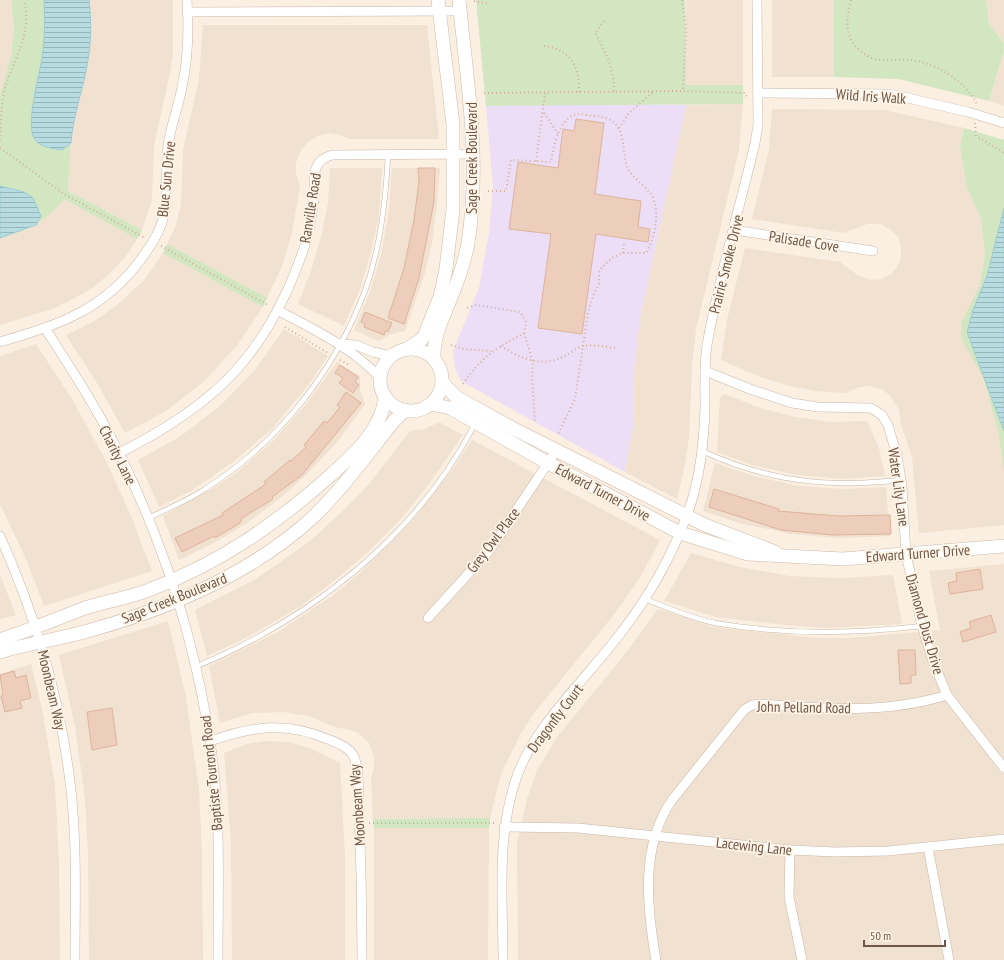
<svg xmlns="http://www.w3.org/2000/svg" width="1004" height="960" font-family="'PT Sans Narrow',sans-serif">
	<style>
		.residential { fill: #f1e1d0 }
		.education { fill: #ecdef6 }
		.green { fill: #d1e6c1 }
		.water { fill: url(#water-rules); stroke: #9eccd2 }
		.building { fill: #edcdbb; stroke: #deb49c }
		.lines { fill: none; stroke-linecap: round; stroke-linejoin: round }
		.lane-casing { stroke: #c9b7a9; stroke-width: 5.5 }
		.street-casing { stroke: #c9b7a9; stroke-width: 10 }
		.secondary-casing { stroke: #ceb9a9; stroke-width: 14 }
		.path { stroke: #d1b19e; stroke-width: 2; stroke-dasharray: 1 3; stroke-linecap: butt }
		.lane { stroke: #fff; stroke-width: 4.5 }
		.street { stroke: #fff; stroke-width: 9 }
		.secondary { stroke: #fff; stroke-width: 13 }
		.labels { text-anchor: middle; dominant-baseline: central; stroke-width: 3.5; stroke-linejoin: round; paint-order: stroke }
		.street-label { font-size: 15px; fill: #6f564a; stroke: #fdf4e6 }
	</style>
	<defs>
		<pattern id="water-rules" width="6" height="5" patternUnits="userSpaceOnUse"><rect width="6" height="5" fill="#b7dce1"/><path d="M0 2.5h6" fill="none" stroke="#99b5b8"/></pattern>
	</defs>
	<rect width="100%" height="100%" fill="#faefe1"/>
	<g class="residential">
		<path d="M 0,0 L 11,0 L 14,29 L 11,56 L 0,95 Z"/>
		<path d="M 89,0 L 173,0 L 173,55 L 169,78 L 154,145 L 152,200 L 142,230 L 68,191 L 71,135 L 89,52 L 91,20 Z"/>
		<rect x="686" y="0" width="57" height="85"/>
		<rect x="772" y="0" width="62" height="77"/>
		<path d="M 986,0 L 1004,0 L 1004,43 L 989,24 Z"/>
		<path d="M 203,25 L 427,25 L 439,139 L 349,139 L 340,135 L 330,133 L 317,136 L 307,143 L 300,152 L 296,163 L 296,174 L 300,186 L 292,233 L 282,266 L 267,298 L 167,244 L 176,225 L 181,204 L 183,150 L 199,79 Z"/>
		<path d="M 1004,50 L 1004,106 L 989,101 Z"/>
		<path d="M 743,104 L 739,150 L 696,329 L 692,365 L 689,438 L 684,469 L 677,499 L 625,472 L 633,426 L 634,370 L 640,318 L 686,105 Z"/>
		<path d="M 772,109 L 885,110 L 964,128 L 960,146 L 967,187 L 981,219 L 985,253 L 980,285 L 973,303 L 975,360 L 983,377 L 998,430 L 1004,472 L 1004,525 L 919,533 L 912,457 L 901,425 L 899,410 L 890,395 L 881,389 L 870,386 L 859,387 L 846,393 L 814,391 L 786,385 L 760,377 L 721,360 L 727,320 L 745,248 L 840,262 L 859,276 L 872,280 L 882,279 L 891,274 L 897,267 L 901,257 L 901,247 L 898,237 L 890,229 L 880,224 L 867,224 L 844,233 L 752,219 L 769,149 Z"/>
		<path d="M 330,168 L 382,168 L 379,214 L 371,252 L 360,289 L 344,326 L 298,304 L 311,271 L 321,237 L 328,203 Z"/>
		<path d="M 392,168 L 440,168 L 437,203 L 432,242 L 425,273 L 405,331 L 391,334 L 378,341 L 354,330 L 370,292 L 382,251 L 389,210 Z"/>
		<path d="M 64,199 L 137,239 L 125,257 L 111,272 L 95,286 L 77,297 L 55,308 L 0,325 L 0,238 L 31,228 L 53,212 Z"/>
		<path d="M 163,253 L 263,307 L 236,347 L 203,382 L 166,411 L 125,433 L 97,383 L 66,335 L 95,321 L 121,302 L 144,280 Z"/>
		<path d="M 284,329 L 328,356 L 312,380 L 272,429 L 233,462 L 191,491 L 159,507 L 138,460 L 181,436 L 220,406 L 255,370 Z"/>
		<path d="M 36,344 L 72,399 L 107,463 L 131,516 L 152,571 L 44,606 L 26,559 L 0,504 L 0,356 Z"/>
		<path d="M 337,362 L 360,376 L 360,390 L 365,404 L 338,441 L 307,474 L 278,500 L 247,523 L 214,543 L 179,560 L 163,516 L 215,487 L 236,473 L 274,440 L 307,403 Z"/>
		<path d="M 725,394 L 760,408 L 795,417 L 831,422 L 867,421 L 879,448 L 885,476 L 841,479 L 797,475 L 752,465 L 717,452 L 720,397 Z"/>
		<path d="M 439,422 L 463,435 L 426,488 L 399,521 L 368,552 L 335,580 L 301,606 L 246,638 L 207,656 L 195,610 L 256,579 L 310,541 L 346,508 L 369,484 L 410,431 L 425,429 Z"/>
		<path d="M 472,440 L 660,540 L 641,576 L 616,612 L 535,712 L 521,733 L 501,774 L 490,818 L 373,819 L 371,779 L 374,768 L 374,757 L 369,743 L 358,733 L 348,729 L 337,728 L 309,716 L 283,712 L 252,713 L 220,723 L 209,666 L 278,632 L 336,593 L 362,571 L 411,522 L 453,469 Z"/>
		<path d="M 715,463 L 757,477 L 799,486 L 842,489 L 886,487 L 890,536 L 840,538 L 791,534 L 739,523 L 703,511 Z"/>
		<path d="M 691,553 L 740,567 L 789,576 L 840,578 L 893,575 L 902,624 L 827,628 L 786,625 L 716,617 L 664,601 Z"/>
		<path d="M 1004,564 L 1004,960 L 518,960 L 517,844 L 527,799 L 537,770 L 558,736 L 625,654 L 658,609 L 714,627 L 816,638 L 850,638 L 940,630 L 929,571 Z"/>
		<path d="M 0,575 L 16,615 L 0,619 Z"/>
		<path d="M 168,621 L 186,697 L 199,790 L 202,854 L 203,960 L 89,960 L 88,855 L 85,798 L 75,726 L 59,655 Z"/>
		<path d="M 31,664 L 42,709 L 55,785 L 59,863 L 60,960 L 0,960 L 0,674 Z"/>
		<path d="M 266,741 L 287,742 L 307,747 L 340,763 L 345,857 L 345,960 L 232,960 L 231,842 L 224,753 L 247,744 Z"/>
		<path d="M 374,828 L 489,828 L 488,960 L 374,960 Z"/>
	</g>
	<path class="education" d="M 601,104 L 686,105 L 640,318 L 634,370 L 633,426 L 625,472 L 461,381 L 455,368 L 453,351 L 479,288 L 489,233 L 493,186 L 486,106 Z"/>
	<g class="green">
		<path d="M 11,0 L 89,0 L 91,20 L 89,52 L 71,135 L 68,191 L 142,230 L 137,239 L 64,199 C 45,223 28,229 0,238 L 0,95 L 11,56 L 14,29 Z"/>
		<path d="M 476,0 L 685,0 L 686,85 L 743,85 L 743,104 L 486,106 Z"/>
		<path d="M 834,0 L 986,0 L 989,24 L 1004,43 L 1004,50 L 989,101 L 898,79 L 834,77 Z"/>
		<path d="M 964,128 L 1004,140 L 1004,472 L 998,430 L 983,377 L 963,342 L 961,334 L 962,322 L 980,285 L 985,253 L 981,219 L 967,187 L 960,146 Z"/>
		<path d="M 167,244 L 267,298 L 263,307 L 163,253 Z"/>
		<path d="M 490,818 L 489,828 L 374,828 L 373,819 Z"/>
	</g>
	<g class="water">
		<path d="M 44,0 L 89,0 C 92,24 91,47 86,71 C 81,95 73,118 71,143 L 62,150 C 52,148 38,148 33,136 C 27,119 39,77 42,58 C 45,38 45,19 44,0 Z"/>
		<path d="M 0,186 L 24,192 L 33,198 L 41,216 L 36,225 L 0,238 Z"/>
		<path d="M 1004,208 L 1004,431 L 967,332 L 973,310 L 987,276 Z"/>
	</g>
	<g class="building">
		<path d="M 576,119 L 604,123 L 595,194 L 641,201 L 638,227 L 650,229 L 648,242 L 596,234 L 582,334 L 538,328 L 551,234 L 509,229 L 518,162 L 558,168 L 563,129 L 574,131 Z"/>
		<path d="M 418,168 L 435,168 L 434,202 L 419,278 L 404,324 L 388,318 L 404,268 L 414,220 L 419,181 Z"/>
		<path d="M 365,312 L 392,323 L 388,332 L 386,330 L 384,335 L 364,327 L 365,324 L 361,322 Z"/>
		<path d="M 340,365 L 358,377 L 355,382 L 359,385 L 353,393 L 339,383 L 343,378 L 335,373 Z"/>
		<path d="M 346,392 L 361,403 L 302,475 L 272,497 L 273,499 L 242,518 L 240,523 L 215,538 L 214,536 L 182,552 L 175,538 L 223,515 L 222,513 L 266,484 L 264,482 L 290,460 L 291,461 L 306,447 L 304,445 L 324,421 L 327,423 L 340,407 L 337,405 Z"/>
		<path d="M 714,489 L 779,509 L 778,511 L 838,516 L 890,515 L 891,534 L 832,535 L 781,530 L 709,507 Z"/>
		<path d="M 980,569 L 983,589 L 950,594 L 948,583 L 957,581 L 956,573 Z"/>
		<path d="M 991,615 L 996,632 L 963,642 L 960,632 L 971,628 L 969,622 Z"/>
		<path d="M 898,650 L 915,650 L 916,675 L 911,675 L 911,683 L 900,684 Z"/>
		<path d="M 14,671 L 16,678 L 26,675 L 31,698 L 20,701 L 22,708 L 5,712 L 1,696 L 3,695 L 0,675 Z"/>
		<path d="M 112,708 L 117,745 L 92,750 L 87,712 Z"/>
	</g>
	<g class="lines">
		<g class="lane-casing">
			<g id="lane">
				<path d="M 702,451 C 770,482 827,488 901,480"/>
				<path d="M 148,518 C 167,509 187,501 205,489 C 279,442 336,370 366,288 C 381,245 386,199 388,154"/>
				<path d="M 645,599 C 667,608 691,618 715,623 C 784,635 853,634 922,626"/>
				<path d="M 195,667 C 311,619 416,537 475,424"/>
			</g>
		</g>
		<g class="street-casing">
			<g id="street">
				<path d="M 187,12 L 460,11"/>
				<path d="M 758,93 L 891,94 L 968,112 L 1004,123"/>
				<path d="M 734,230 L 873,251"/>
				<path d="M 279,311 C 315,330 353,348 381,379"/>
				<path d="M 45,328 C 71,369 99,411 120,455 C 166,549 198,652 212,755 C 221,823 218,892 218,960"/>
				<path d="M 0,342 C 60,324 103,311 142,258 C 151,246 161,230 164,215 C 169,190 164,165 169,140 C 172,122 179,105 182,87 C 188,59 189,29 187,0"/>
				<path d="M 340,344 L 356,345 L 373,352 L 391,356"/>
				<path d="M 705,371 L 750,389 L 792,403 L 818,407 L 871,408 L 882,415 L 888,425 L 897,456 L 902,486 L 906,554 L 922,626 L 933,661 L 947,695 L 1004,768"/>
				<path d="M 119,453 C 216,405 267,354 303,251 C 309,235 312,215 314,198 C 315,188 313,177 316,168 C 319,160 325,157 332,155 L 474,154"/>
				<path d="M 0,536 C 38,621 63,707 72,800 C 77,853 75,907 75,960"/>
				<path d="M 428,618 L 489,551 L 552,457"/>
				<path d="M 210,741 C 254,726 287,721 330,740 C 338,743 348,747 353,755 C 360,766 358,792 359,805 C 361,857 362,908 362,960"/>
				<path d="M 504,827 L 578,828 L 790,850 L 835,852 L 888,851 L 1004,839"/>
				<path d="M 928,847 L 949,960"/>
				<path d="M 790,850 L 789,897 L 802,960"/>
				<path d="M 503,960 C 503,899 496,835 517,776 C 535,725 587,678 620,634 C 648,598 671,558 687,515 C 700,481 704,443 705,407 C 705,386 704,366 707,345 C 719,277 739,210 755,143 L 758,125 L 757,0"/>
				<path d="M 656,960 C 647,908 640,846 672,800 L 744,710 L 752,705 L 762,704 C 824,709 887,714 947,695"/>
			</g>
		</g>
		<g class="secondary-casing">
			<g id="secondary">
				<path d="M 407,349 L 422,339 L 425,334 L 440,297 L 446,269 L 453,209 L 453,124 L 438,0"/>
				<circle cx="411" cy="380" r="31"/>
				<path d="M 434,359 C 433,335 444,316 452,295 C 459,278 465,260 468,243 C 481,159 467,83 459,0"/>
				<path d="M 442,382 L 456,397 L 512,428 L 705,525 L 775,552"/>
				<path d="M 431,404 L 450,408 L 548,463 L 680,533 L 748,554 L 843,559 L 1004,546"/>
				<path d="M 0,640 C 29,630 57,619 85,608 C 106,601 129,598 149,590 C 220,563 276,524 332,474 C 355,453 383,428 385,396"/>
				<path d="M 0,652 C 30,643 61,639 91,630 C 170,608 251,574 312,518 C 340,492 369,452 394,421 L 405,410"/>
			</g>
		</g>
		<g class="path">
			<path d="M 682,0 L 686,27 L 683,91 L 745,93 L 748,99"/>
			<path d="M 851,0 C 849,10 846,20 848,30 C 850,45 865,58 880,60 C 890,61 900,59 910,60 C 937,63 965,81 977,104"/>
			<path d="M 474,1 L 490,4"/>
			<path d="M 604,21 L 595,33 C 606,52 614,69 614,92"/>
			<path d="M 544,46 C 571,49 580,68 579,92"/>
			<path d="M 484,93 L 683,91"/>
			<path d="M 544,113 L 558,134"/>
			<path d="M 975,123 L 976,136 L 1004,153"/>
			<path d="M 619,128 L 629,113 L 653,92"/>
			<path d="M 0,140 C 1,123 1,104 5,88 C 14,58 33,33 24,0"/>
			<path d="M 0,148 L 64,194 L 145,238"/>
			<path d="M 536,161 L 545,93"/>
			<path d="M 488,191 L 506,191 L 511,160 L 551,162 C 553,148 559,116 578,114 C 583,114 590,116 596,116 C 603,117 613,119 617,126 C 627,141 621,159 630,172 C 636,180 645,186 651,194 C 661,210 655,238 646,253 L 623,253 L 612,258 L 602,267 L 599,273 L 599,284 L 593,296 L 588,313 L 575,399 L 558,434"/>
			<path d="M 161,246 L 268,305 L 267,306"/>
			<path d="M 623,253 L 624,244"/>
			<path d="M 285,327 L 328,353"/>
			<path d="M 524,333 L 533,362 L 532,376 L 535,422"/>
			<path d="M 451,345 L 463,349 L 491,351"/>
			<path d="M 501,346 C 523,360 542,368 567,355 C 572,352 578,346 584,346 C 593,344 605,347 615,348"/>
			<path d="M 340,360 L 350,365"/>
			<path d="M 463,384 C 482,356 495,349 524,333 L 526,322 L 520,312 L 476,305 L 467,308"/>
			<path d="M 369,823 L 495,823"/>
		</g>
		<use href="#lane" class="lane"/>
		<use href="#street" class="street"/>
		<use href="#secondary" class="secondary"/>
	</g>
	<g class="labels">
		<g class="street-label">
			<text transform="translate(871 96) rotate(4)">Wild Iris Walk</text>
			<text transform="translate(471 158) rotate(-90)">Sage Creek Boulevard</text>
			<text transform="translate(166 179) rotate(-84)">Blue Sun Drive</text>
			<text transform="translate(310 208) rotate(-81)">Ranville Road</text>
			<text transform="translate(804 241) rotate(9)">Palisade Cove</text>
			<text transform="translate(726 264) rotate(-76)">Prairie Smoke Drive</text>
			<text transform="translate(118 455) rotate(63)">Charity Lane</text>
			<text transform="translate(899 487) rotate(82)">Water Lily Lane</text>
			<text transform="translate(603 492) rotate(28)">Edward Turner Drive</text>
			<text transform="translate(493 540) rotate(-53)">Grey Owl Place</text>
			<text transform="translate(918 553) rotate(-4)">Edward Turner Drive</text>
			<text transform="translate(174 598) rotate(-22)">Sage Creek Boulevard</text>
			<text transform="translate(925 624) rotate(74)">Diamond Dust Drive</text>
			<text transform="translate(52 690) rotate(77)">Moonbeam Way</text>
			<text transform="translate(804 707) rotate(1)">John Pelland Road</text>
			<text transform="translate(555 718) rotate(-53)">Dragonfly Court</text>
			<text transform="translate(211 773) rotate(-96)">Baptiste Tourond Road</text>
			<text transform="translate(357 805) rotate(-94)">Moonbeam Way</text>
			<text transform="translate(754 846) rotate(6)">Lacewing Lane</text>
		</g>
	</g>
	<path d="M864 940v6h81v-6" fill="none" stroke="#6f564a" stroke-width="2"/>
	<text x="870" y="940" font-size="12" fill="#6f564a" stroke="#fdf4e6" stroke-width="3" paint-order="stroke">50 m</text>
</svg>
